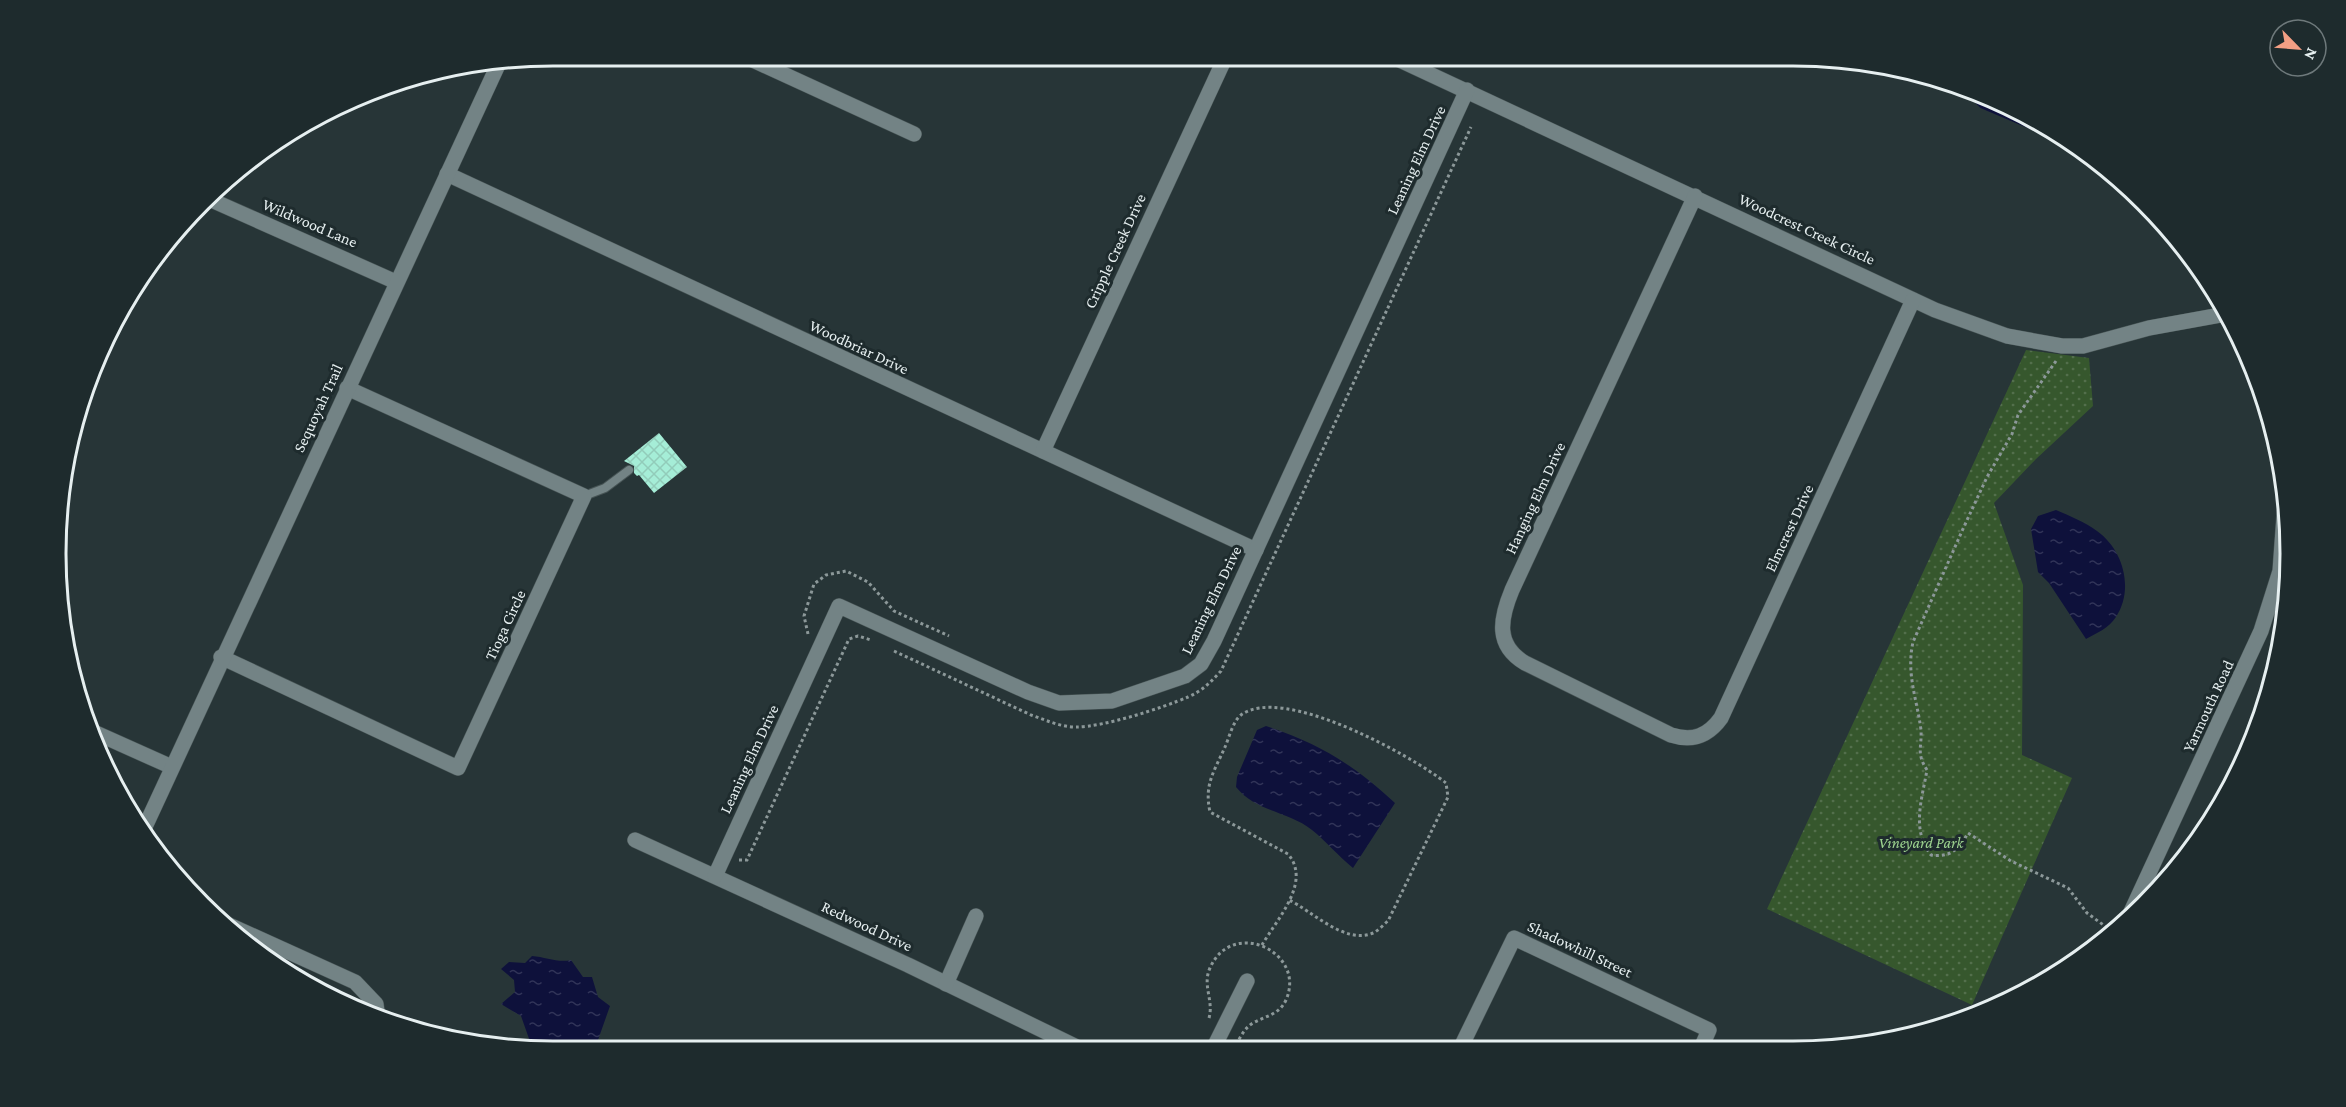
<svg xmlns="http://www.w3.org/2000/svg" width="2346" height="1107" font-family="'Crimson Pro',serif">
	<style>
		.park { fill: url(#park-dots) }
		.water { fill: url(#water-ripples) }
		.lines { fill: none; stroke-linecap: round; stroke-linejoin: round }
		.stream { stroke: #0e113b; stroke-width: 5 }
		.building { fill: url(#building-cross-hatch) }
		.lane-casing { stroke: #475455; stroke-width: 10 }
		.street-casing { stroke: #475455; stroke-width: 16 }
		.path { stroke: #8c9899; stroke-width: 3; stroke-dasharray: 3 3; stroke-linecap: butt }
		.lane { stroke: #738385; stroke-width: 8 }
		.street { stroke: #738385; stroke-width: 15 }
		.labels { text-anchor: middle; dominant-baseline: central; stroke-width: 6; stroke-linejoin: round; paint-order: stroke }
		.street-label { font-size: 16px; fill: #e6eff0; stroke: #1e2b2d }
		.park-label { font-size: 16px; font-style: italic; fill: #9dd38f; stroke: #1e2b2d }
		.rim { fill: none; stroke: #e6eff0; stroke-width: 3 }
	</style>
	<defs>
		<pattern id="park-dots" width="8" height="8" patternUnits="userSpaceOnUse" patternTransform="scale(1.5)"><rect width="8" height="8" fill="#36572d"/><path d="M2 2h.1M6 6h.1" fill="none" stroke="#536f4c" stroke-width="1.8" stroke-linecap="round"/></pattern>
		<pattern id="water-ripples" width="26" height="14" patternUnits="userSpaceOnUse" patternTransform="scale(1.5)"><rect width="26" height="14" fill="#0e113b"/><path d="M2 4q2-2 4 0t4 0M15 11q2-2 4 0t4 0" fill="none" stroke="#313458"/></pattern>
		<pattern id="building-cross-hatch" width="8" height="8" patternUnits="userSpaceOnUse" patternTransform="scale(1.5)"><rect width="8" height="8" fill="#a5edd7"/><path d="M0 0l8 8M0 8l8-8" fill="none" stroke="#92ccba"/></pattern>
	</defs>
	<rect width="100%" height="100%" fill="#273537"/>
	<path class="park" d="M 2026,350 L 2089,358 L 2093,406 L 2036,459 L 1994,503 L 2023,585 L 2022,755 L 2072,778 L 1972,1005 L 1767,909 Z"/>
	<g class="water">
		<path d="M 2056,510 C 2070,516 2085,522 2097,531 C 2124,550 2134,590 2116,617 C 2109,628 2097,633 2086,639 L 2049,583 L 2038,572 L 2031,529 L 2038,516 Z"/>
		<path d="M 1266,726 C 1320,744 1354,765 1395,803 L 1353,868 C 1338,856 1326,841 1312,830 C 1288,811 1256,812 1236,787 L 1237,777 L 1257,730 Z"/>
		<path d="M 532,956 C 546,957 558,963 571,960 L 583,977 L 592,977 L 598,997 L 610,1006 L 598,1040 L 604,1051 L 533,1050 L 521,1016 L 501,1004 L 515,992 L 514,980 L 501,969 L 509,962 L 525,963 Z"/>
	</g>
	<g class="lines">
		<path class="stream" d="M 1964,88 L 1982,106 L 2079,147"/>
	</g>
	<path class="building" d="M 659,433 L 687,467 L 654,493 L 639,475 L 637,476 L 634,473 L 634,466 L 624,461 Z"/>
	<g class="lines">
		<g class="lane-casing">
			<path id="lane" d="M 584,496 L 605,488 L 629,470"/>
		</g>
		<g class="street-casing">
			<g id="street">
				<path d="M 744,56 L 914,134"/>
				<path d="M 1391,56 L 1935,310 L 2007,336 L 2062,346 L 2083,346 L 2149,328 L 2226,314"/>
				<path d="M 447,174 L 1256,550"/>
				<path d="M 1695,196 L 1512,590 C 1500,619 1495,645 1525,663 L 1671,735 C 1693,742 1708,736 1721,718 L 1913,300"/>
				<path d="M 209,199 L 396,282"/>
				<path d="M 1043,451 L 1226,56"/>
				<path d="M 221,657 L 458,768 L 584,496 L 347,388"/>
				<path d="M 96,733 L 172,767"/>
				<path d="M 144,829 L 498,65"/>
				<path d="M 635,840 L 908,965 L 1083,1050"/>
				<path d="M 715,876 L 839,606 L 1028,692 L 1059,703 L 1112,701 L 1185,676 L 1201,664 L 1214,641 L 1467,90"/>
				<path d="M 2130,914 L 2261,631 L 2280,571 L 2285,502"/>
				<path d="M 218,920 L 355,982 L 376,1004 L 378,1018"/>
				<path d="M 946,984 L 976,916"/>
				<path d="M 1213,1049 L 1247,981"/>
				<path d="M 1460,1049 L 1514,938 L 1709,1030 L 1701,1048"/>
			</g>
		</g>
		<g class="path">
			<path d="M 2056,361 L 2018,415 L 2012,434 L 1987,477 L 1962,531 L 1913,642 C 1906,674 1917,699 1921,730 C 1922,748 1916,753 1927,770 C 1922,799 1911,830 1931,855 C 1950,858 1959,849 1968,833 L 2011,861 L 2068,888 L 2087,913 L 2113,932"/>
			<path d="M 1226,559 L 1227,569"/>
			<path d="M 808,634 L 804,616 L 814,584 L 826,575 L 846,571 L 868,582 L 894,611 L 949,636"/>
			<path d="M 894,651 L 1031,715 C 1046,720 1060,727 1076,727 C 1104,727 1162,708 1188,697 C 1202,691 1211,682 1221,671 L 1471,127"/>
			<path d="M 739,860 L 747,860 L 849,639 L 858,636 L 871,640"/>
			<path d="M 1262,945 C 1277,919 1312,882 1288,854 L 1210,812 C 1204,784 1214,772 1225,747 C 1229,738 1233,721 1241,715 C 1282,684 1411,755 1446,783 L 1448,797 L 1388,921 C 1384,924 1378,931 1373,933 C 1345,945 1312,911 1289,900"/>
			<path d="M 1209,1018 C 1214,1001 1202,985 1210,968 C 1232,917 1307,952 1286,1000 C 1279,1015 1265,1016 1253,1023 C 1243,1029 1239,1040 1234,1049"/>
		</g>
		<use href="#lane" class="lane"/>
		<use href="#street" class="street"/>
	</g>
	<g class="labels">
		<g class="street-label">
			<text transform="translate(1416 160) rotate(-65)">Leaning Elm Drive</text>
			<text transform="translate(310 223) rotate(23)">Wildwood Lane</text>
			<text transform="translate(1807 229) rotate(25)">Woodcrest Creek Circle</text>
			<text transform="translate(1115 251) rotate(-65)">Cripple Creek Drive</text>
			<text transform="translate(859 347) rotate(25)">Woodbriar Drive</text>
			<text transform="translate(318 408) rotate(-65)">Sequoyah Trail</text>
			<text transform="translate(1535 498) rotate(-65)">Hanging Elm Drive</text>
			<text transform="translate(1789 528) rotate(-65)">Elmcrest Drive</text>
			<text transform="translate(1211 600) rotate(-64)">Leaning Elm Drive</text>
			<text transform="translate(505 625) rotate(-65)">Tioga Circle</text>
			<text transform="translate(2208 706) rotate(-65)">Yarmouth Road</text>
			<text transform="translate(749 759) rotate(-65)">Leaning Elm Drive</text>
			<text transform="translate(867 926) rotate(25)">Redwood Drive</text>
			<text transform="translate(1580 949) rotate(25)">Shadowhill Street</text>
		</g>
		<g class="park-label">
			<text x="1921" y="842">Vineyard Park</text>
		</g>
	</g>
	<path d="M0 0H2346V1107H0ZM553 66H1793A487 487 0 0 1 2280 553V554A487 487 0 0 1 1793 1041H553A487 487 0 0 1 66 554V553A487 487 0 0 1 553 66Z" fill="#1e2b2d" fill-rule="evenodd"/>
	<path class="rim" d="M553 66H1793A487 487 0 0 1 2280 553V554A487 487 0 0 1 1793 1041H553A487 487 0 0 1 66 554V553A487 487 0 0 1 553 66Z"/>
	<g transform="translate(2298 48) rotate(115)"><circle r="28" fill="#1e2b2d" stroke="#6e797b" stroke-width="1.5"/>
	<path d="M0-4.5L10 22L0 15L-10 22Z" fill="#f39f84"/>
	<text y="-9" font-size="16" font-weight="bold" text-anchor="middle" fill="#e6eff0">N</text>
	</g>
</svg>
